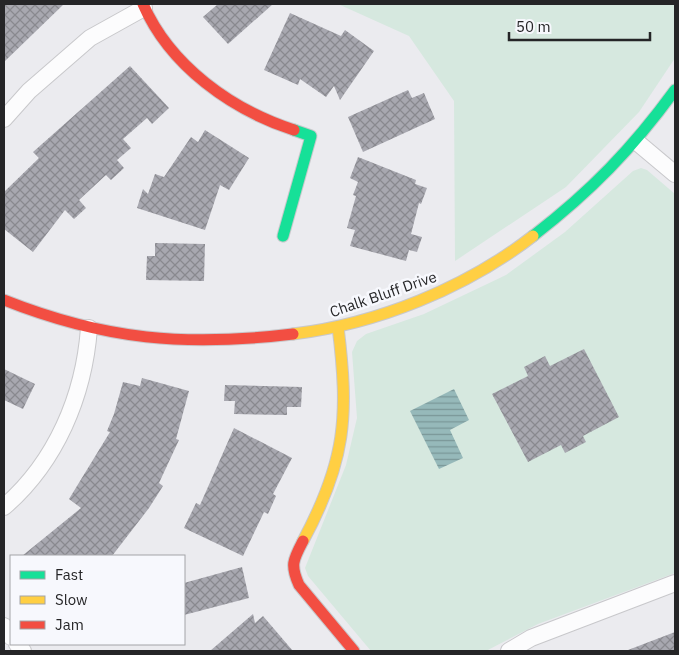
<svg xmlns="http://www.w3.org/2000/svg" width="679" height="655" font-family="'IBM Plex Sans',sans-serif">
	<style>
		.green { fill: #d6e8df }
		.water { fill: url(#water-rules) }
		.building { fill: url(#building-cross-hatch) }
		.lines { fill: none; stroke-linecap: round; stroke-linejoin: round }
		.street-casing { stroke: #c8c8cb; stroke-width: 18 }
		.fast-casing { stroke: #c8c8cb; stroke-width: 13 }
		.slow-casing { stroke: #c8c8cb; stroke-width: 13 }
		.jam-casing { stroke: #c8c8cb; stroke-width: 13 }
		.street { stroke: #fcfcfd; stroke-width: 16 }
		.fast { stroke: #16e098; stroke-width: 11 }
		.slow { stroke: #ffcf43; stroke-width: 11 }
		.jam { stroke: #f24e42; stroke-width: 11 }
		.labels { text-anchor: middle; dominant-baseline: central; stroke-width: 5; stroke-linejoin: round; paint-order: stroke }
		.street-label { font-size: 15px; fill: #252527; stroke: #f7f8fd }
	</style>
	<defs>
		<pattern id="water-rules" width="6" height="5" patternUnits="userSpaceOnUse" patternTransform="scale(1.25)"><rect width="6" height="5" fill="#96b9ba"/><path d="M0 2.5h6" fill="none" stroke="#7a9697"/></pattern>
		<pattern id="building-cross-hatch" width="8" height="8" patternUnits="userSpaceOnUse" patternTransform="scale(1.25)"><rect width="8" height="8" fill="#a8a8b0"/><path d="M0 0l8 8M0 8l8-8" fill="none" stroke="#89898f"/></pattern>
	</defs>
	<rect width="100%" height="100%" fill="#ebebef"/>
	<g class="green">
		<path d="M 338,4 L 675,4 L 675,58 L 639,112 L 566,187 L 455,261 L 454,101 L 409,36 Z"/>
		<path d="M 641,168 L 647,170 L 675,194 L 675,573 L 538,624 L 486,651 L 371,651 L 308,576 L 305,568 L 346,465 L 357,418 L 352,352 L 357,341 L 366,334 L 424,314 L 506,275 L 565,232 L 633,171 Z"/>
	</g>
	<path class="water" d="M 454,389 L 469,420 L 450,430 L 463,458 L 439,469 L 410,411 Z"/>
	<g class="building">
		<path d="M 4,4 L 64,4 L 4,62 Z"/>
		<path d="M 218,4 L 273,4 L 228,44 L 203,17 Z"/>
		<path d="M 290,13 L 341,36 L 345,30 L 374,51 L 340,100 L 334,86 L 326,97 L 300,79 L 298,85 L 264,70 Z"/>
		<path d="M 130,66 L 169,108 L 152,124 L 147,118 L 123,139 L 131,148 L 117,160 L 124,168 L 111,180 L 106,175 L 79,200 L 86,208 L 74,219 L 65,210 L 33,252 L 4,229 L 4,192 L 39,158 L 33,152 Z"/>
		<path d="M 408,90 L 412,98 L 424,93 L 435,119 L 363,152 L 348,117 Z"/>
		<path d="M 205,130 L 249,158 L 229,190 L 220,185 L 205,230 L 137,208 L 143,189 L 148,194 L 155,174 L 164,177 L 191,137 L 198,142 Z"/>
		<path d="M 358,157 L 416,180 L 415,184 L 427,188 L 421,204 L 419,203 L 411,234 L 422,237 L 417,252 L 409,250 L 406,261 L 350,246 L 355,230 L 347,228 L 356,196 L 353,195 L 358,182 L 350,178 Z"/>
		<path d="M 155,243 L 205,244 L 204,281 L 146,280 L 147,256 L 155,256 Z"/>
		<path d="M 584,349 L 619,417 L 583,436 L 586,442 L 565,453 L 561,445 L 528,462 L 492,394 L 528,376 L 524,367 L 545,356 L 550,366 Z"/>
		<path d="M 4,369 L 35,384 L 23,409 L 4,400 Z"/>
		<path d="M 142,378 L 189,391 L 176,439 L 179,440 L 159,483 L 163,486 L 149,508 L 112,556 L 22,556 L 81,508 L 69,499 L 110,432 L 107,431 L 114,414 L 123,382 L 140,386 Z"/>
		<path d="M 225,385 L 302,387 L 301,407 L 287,407 L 287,415 L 234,414 L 235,401 L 224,401 Z"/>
		<path d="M 234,428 L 292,458 L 273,494 L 276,496 L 268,514 L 264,512 L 243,556 L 184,528 L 196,503 L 200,505 Z"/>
		<path d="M 242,567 L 249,598 L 184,615 L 184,583 Z"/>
		<path d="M 253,614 L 255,623 L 263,616 L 293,651 L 210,651 Z"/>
		<path d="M 675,632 L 675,651 L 628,651 L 628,650 Z"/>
	</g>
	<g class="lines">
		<g class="street-casing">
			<g id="street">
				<path d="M 4,119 L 29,91 L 90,38 L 144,8"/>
				<path d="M 638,143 L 675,174"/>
				<path d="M 4,507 C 56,462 84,396 89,328"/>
				<path d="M 4,626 L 11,637"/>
				<path d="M 17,644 L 23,651"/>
				<path d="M 509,651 L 531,638 L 675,583"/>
			</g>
		</g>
		<g class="fast-casing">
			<g id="fast">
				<path d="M 283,236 L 311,136 L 294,130"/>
				<path d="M 533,236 C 591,191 632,149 675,90"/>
			</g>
		</g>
		<g class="slow-casing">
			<g id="slow">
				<path d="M 293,334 C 377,324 466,288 533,236"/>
				<path d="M 303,541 C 346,461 349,416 338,327"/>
			</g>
		</g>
		<g class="jam-casing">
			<g id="jam">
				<path d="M 143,4 C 170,66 232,110 294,130"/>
				<path d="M 4,300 C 105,340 186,347 293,334"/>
				<path d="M 303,541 C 293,560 290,565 299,585 L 354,651"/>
			</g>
		</g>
		<use href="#street" class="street"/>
		<use href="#fast" class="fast"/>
		<use href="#slow" class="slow"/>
		<use href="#jam" class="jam"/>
	</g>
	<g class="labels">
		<g class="street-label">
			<text transform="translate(383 294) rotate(-19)">Chalk Bluff Drive</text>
		</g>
	</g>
	<rect width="679" height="655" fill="none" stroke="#252527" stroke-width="10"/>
	<rect x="10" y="555" width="175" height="90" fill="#f7f8fd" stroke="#a3a4a7"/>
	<rect x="20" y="571" width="25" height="8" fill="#16e098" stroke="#a3a4a7"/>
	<text x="55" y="580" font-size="15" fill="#252527">Fast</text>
	<rect x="20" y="596" width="25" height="8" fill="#ffcf43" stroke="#a3a4a7"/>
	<text x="55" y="605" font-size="15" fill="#252527">Slow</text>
	<rect x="20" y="621" width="25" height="8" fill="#f24e42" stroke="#a3a4a7"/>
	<text x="55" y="630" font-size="15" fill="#252527">Jam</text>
	<path d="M509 32v8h141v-8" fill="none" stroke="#252527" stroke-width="2.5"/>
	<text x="516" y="32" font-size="15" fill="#252527" stroke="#f7f8fd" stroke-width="4" paint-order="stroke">50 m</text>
</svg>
